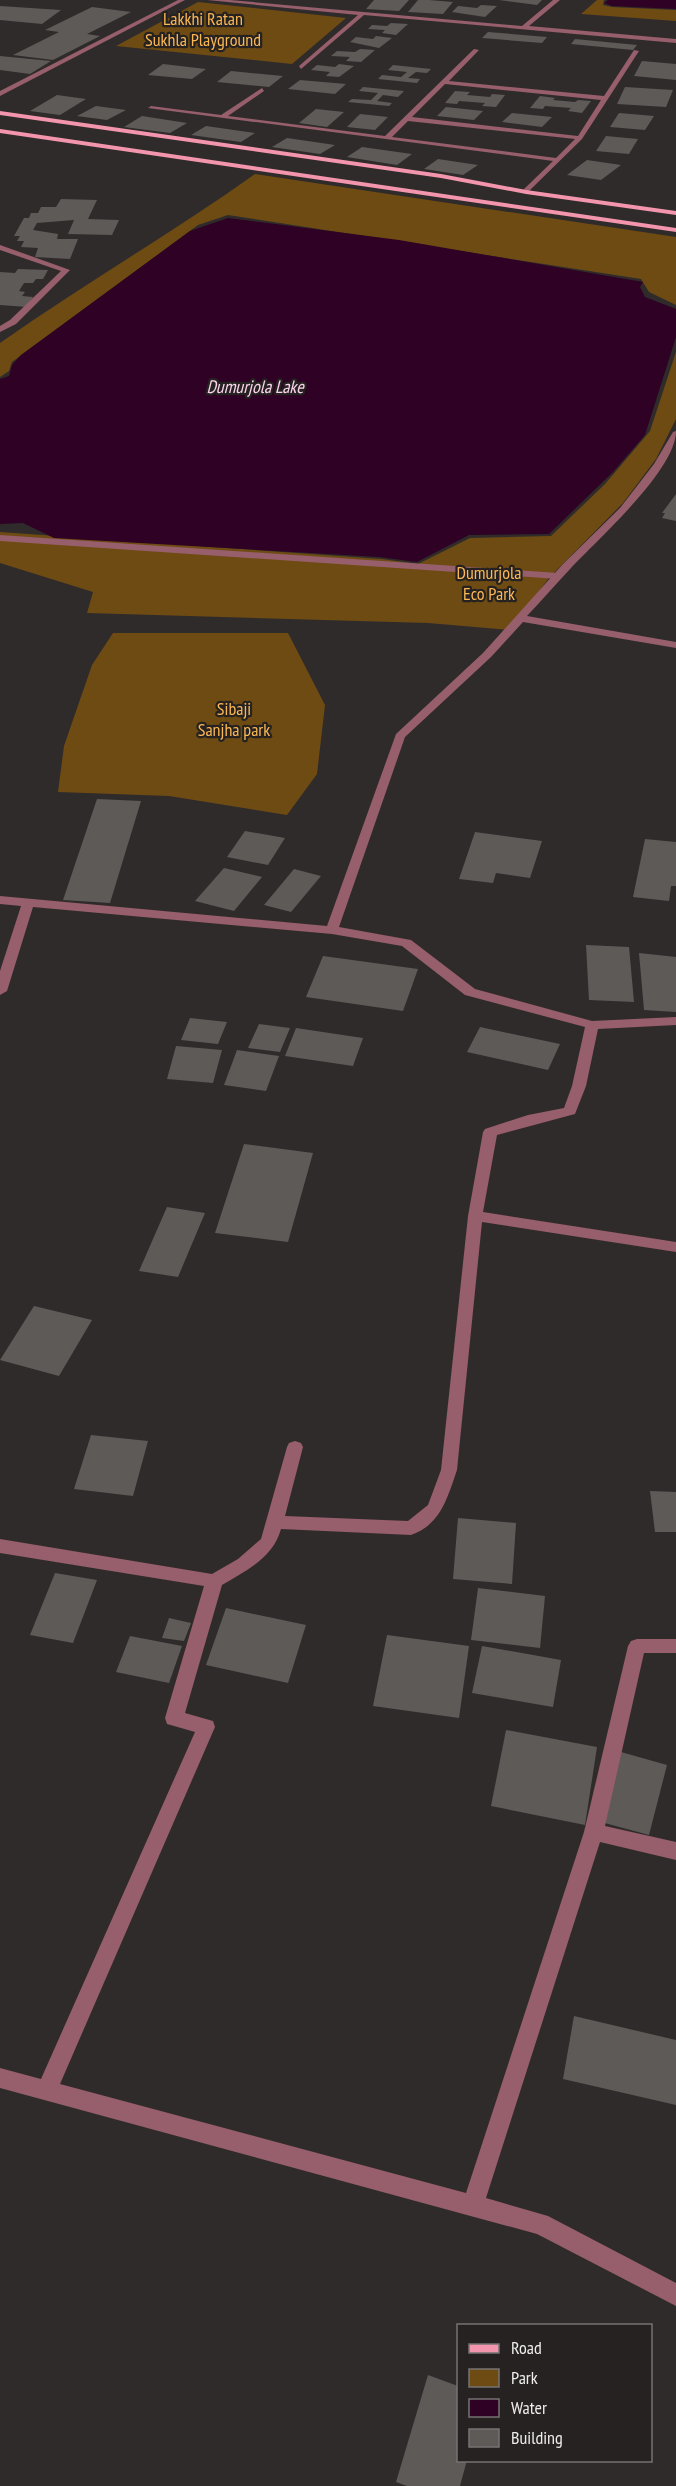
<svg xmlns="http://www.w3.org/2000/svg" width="676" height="2486" font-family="'PT Sans Narrow',sans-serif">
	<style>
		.green { fill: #6e4b13 }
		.water { fill: #2f0124 }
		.building { fill: #5d5a58 }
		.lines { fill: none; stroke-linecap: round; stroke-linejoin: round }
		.service { fill: #975e6c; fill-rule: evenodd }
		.minor { fill: #975e6c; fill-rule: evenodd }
		.primary { fill: #f396ad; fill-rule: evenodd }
		.labels { text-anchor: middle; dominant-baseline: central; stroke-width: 4.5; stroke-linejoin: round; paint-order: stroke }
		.far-park-label { font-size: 18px; fill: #fcb853; stroke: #252221 }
		.far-water-label { font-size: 18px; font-style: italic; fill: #fcd3ec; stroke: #252221 }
	</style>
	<rect width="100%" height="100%" fill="#2f2b2b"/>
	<g class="green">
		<path d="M 597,0 L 604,0 L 603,5 L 612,7 L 676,10 L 676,21 L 581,14 Z"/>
		<path d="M 198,2 L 346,18 L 292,64 L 116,46 Z"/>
		<path d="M 255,174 L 676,237 L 676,305 L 649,292 L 641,279 L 228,215 L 198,225 L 12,362 L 9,371 L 0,377 L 0,343 C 84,284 172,233 255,174 Z"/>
		<path d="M 676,352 L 676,419 L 656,459 L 623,503 L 549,578 L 510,630 L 428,623 L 87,613 L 93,592 L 0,563 L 0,532 L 382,559 L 418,564 L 470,538 L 551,536 L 605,484 L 650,431 Z"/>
		<path d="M 113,633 L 288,633 L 325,705 L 317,774 L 287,815 L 169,796 L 58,792 L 64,746 L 92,665 Z"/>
	</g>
	<g class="water">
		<path d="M 608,0 L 676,0 L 676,9 L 612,6 L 604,3 Z"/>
		<path d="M 228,218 L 399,240 L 643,282 L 640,287 L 645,297 L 676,309 L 676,337 L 645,435 L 613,472 L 549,534 L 469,535 L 417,562 L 379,557 L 54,538 L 23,523 L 0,524 L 0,379 L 9,376 L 12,365 L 21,355 L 190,231 Z"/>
	</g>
	<g class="building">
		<path d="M 374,0 L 409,0 L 399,11 L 366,9 Z"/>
		<path d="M 418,0 L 429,0 L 453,2 L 443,14 L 408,12 Z"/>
		<path d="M 499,0 L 542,0 L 537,5 Z"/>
		<path d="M 481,5 L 497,6 L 485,17 L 452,12 L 458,6 L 477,8 Z"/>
		<path d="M 0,6 L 61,10 L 42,24 L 0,20 Z"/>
		<path d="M 92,7 L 131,12 L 87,34 L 100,36 L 53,60 L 13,55 L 59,32 L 45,30 Z"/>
		<path d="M 391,23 L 408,24 L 396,35 L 382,33 L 385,30 L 368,29 L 372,25 L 387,26 Z"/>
		<path d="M 488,32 L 547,37 L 542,43 L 482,38 Z"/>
		<path d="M 376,36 L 392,38 L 379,48 L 350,42 L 356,37 L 373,39 Z"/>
		<path d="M 575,39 L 637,45 L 633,50 L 571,44 Z"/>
		<path d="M 360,49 L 375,50 L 361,62 L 346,61 L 350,57 L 331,56 L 337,51 L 355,52 Z"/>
		<path d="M 0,56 L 51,61 L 30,74 L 0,70 Z"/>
		<path d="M 642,61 L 676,64 L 676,80 L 634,76 Z"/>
		<path d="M 163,64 L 206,69 L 192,79 L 148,75 Z"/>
		<path d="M 339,64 L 354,66 L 339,77 L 326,76 L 330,72 L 311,70 L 317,65 L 335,67 Z"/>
		<path d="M 393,65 L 431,69 L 427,73 L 416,72 L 408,78 L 420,79 L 417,83 L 378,79 L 382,75 L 401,77 L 407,72 L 388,70 Z"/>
		<path d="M 231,71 L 283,76 L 269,87 L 217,82 Z"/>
		<path d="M 300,80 L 346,84 L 335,94 L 288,89 Z"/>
		<path d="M 363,87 L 404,91 L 398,97 L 383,95 L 377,101 L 392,103 L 389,106 L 348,102 L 352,99 L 371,100 L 378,93 L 359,91 Z"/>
		<path d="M 625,87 L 673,90 L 666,107 L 617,104 Z"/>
		<path d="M 455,91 L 470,92 L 467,95 L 490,97 L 492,94 L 505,95 L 496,107 L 482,106 L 485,103 L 459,101 L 457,104 L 445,103 Z"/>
		<path d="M 57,95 L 86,99 L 60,115 L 30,111 Z"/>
		<path d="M 540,96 L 555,98 L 553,100 L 575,102 L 578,100 L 591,101 L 582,113 L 568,111 L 571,108 L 545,106 L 543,109 L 530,108 Z"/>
		<path d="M 96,106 L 126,110 L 107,120 L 77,116 Z"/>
		<path d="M 446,107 L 483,111 L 474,120 L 437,116 Z"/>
		<path d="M 316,109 L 344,112 L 327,127 L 299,123 Z"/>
		<path d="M 512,113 L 552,117 L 542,127 L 502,122 Z"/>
		<path d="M 619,113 L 654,116 L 645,130 L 610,127 Z"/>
		<path d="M 360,114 L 388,117 L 375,130 L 347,127 Z"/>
		<path d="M 142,116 L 187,123 L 170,133 L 124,127 Z"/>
		<path d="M 206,126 L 255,133 L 241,142 L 191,135 Z"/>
		<path d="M 606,136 L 638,139 L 629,154 L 596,151 Z"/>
		<path d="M 287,138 L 335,145 L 320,154 L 272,147 Z"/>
		<path d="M 362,147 L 412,154 L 397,165 L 347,157 Z"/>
		<path d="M 438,159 L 478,165 L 463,175 L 424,169 Z"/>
		<path d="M 587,160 L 621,165 L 601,180 L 567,175 Z"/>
		<path d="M 61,199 L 97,200 L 88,219 L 119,220 L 112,235 L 68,234 L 74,220 L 37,223 L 33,230 L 58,234 L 57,239 L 78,239 L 70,259 L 35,257 L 38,248 L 21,247 L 24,241 L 17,241 L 20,236 L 14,236 L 24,218 L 29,218 L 31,213 L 38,213 L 41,207 L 56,207 Z"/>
		<path d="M 18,269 L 48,270 L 43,279 L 36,279 L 33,283 L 24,283 L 19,291 L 25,292 L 22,296 L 33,297 L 27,307 L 0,305 L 0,272 L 15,273 Z"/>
		<path d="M 676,494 L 676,521 L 662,518 L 665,513 L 662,513 Z"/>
		<path d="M 97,799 L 141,801 L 110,903 L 63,900 Z"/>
		<path d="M 245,831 L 285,838 L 268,865 L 227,857 Z"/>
		<path d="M 475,832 L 542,841 L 530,878 L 496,873 L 493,883 L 459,879 Z"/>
		<path d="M 645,839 L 676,842 L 676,886 L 671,886 L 669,901 L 633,897 Z"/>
		<path d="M 224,868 L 262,877 L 234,911 L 195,901 Z"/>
		<path d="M 294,869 L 321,876 L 291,912 L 264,905 Z"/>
		<path d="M 586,945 L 629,947 L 634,1002 L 589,1000 Z"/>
		<path d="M 639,953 L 676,957 L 676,1012 L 644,1010 Z"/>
		<path d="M 323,956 L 418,969 L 403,1011 L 306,997 Z"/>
		<path d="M 190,1018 L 227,1022 L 218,1044 L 181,1040 Z"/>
		<path d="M 259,1024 L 290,1028 L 280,1052 L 248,1048 Z"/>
		<path d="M 480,1027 L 560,1044 L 548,1070 L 467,1052 Z"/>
		<path d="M 296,1028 L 363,1038 L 353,1066 L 285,1056 Z"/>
		<path d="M 176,1046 L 222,1050 L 213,1083 L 167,1079 Z"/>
		<path d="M 237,1050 L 279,1056 L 266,1091 L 224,1085 Z"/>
		<path d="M 244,1144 L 313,1153 L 288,1242 L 215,1233 Z"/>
		<path d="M 167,1207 L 205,1213 L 178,1277 L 139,1271 Z"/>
		<path d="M 34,1306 L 92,1320 L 59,1376 L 0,1360 Z"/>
		<path d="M 91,1435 L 148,1441 L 133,1496 L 74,1489 Z"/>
		<path d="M 650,1491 L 676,1492 L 676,1532 L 655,1532 Z"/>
		<path d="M 458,1518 L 516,1523 L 512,1584 L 453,1579 Z"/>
		<path d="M 55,1573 L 97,1580 L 73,1643 L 30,1635 Z"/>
		<path d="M 478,1588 L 545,1596 L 540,1648 L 471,1640 Z"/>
		<path d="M 226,1608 L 306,1625 L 288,1683 L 206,1665 Z"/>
		<path d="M 169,1618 L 191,1623 L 184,1641 L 162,1638 Z"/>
		<path d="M 387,1635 L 469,1646 L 459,1718 L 373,1706 Z"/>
		<path d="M 130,1636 L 182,1646 L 169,1683 L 116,1672 Z"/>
		<path d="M 482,1646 L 561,1660 L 553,1707 L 472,1693 Z"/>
		<path d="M 506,1730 L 597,1747 L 585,1825 L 491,1806 Z"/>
		<path d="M 621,1752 L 667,1765 L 649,1835 L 601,1822 Z"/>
		<path d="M 574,2016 L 676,2040 L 676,2105 L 563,2079 Z"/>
		<path d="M 428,2375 L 458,2386 L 458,2460 L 467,2460 L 460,2486 L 407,2486 L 396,2482 Z"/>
	</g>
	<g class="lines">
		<g class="service">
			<path d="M 474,49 L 479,50 L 449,81 L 604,96 L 634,50 L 639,51 L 582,139 L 526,194 L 523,190 L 553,161 L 148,108 L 151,106 L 221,115 L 262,88 L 264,91 L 228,116 L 385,136 ZM 445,84 L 601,100 L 578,136 L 412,117 ZM 408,121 L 575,139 L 556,158 L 392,137 Z"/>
			<path d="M 0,245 L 70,270 L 16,324 L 0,332 L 0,326 L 10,320 L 61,271 L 0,250 Z"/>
			<path d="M 0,535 L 558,573 L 563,576 L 558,579 L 0,541 Z"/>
		</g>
		<g class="minor">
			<path d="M 178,0 L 185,0 L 0,96 L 0,91 Z"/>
			<path d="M 207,0 L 230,0 L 522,26 L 553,0 L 560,0 L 529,26 L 676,39 L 676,43 L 364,15 L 301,69 L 299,66 L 358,15 Z"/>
			<path d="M 676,431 C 676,470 598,539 571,568 C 556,584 542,600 527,616 L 676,642 L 676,648 L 523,622 L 491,657 L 405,737 L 339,927 L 411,940 L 475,989 L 592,1021 L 676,1017 L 676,1025 L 598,1029 L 586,1086 L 575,1114 L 497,1135 L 483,1212 L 676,1242 L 676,1252 L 482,1222 L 457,1470 C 448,1496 441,1525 411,1535 L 281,1529 C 273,1558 246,1571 222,1585 L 185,1713 L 213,1721 L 215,1727 L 60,2084 L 466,2193 L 584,1832 L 628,1646 L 631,1641 L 637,1639 L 676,1639 L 676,1653 L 644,1653 L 605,1826 L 676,1842 L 676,1860 L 600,1842 L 486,2198 L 548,2216 L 676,2283 L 676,2306 L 537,2234 L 0,2088 L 0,2068 L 41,2079 L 195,1732 L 167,1724 L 165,1718 L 204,1586 L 0,1553 L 0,1539 L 212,1574 L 238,1559 L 261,1539 L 287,1447 L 289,1443 L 295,1441 L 301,1443 L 303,1447 L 285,1516 L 408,1521 L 428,1505 L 441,1470 L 468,1216 L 483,1132 L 485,1129 L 528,1115 L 564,1108 L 572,1086 L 585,1027 L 465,995 L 402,946 L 332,934 L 33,907 L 7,991 L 0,995 L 0,971 L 21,906 L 0,904 L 0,896 L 327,926 L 396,734 L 483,653 L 563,564 L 620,508 L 654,464 L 673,432 Z"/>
		</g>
		<g class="primary">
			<path d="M 0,111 L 441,174 L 526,190 L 676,211 L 676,215 L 526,194 L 441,178 L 0,115 Z"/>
			<path d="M 0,129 L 676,228 L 676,232 L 0,133 Z"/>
		</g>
	</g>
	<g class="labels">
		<g class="far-park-label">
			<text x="203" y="18">Lakkhi Ratan<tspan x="203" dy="21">Sukhla Playground</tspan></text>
			<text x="489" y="572">Dumurjola<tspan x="489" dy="21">Eco Park</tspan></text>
			<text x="234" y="708">Sibaji<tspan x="234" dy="21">Sanjha park</tspan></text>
		</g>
		<g class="far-water-label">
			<text x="255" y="386">Dumurjola Lake</text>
		</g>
	</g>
	<rect x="457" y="2324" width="195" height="138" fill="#252221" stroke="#757372" stroke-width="1.5"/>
	<rect x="469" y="2344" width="30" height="9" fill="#f396ad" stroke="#757372" stroke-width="1.5"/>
	<text x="511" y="2354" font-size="18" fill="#eeecec">Road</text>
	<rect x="469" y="2369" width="30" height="18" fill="#6e4b13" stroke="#757372" stroke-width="1.5"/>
	<text x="511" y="2384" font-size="18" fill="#eeecec">Park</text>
	<rect x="469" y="2399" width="30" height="18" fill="#2f0124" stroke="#757372" stroke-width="1.5"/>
	<text x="511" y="2414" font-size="18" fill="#eeecec">Water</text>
	<rect x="469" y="2429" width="30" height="18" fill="#5d5a58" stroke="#757372" stroke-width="1.5"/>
	<text x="511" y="2444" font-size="18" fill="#eeecec">Building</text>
</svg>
